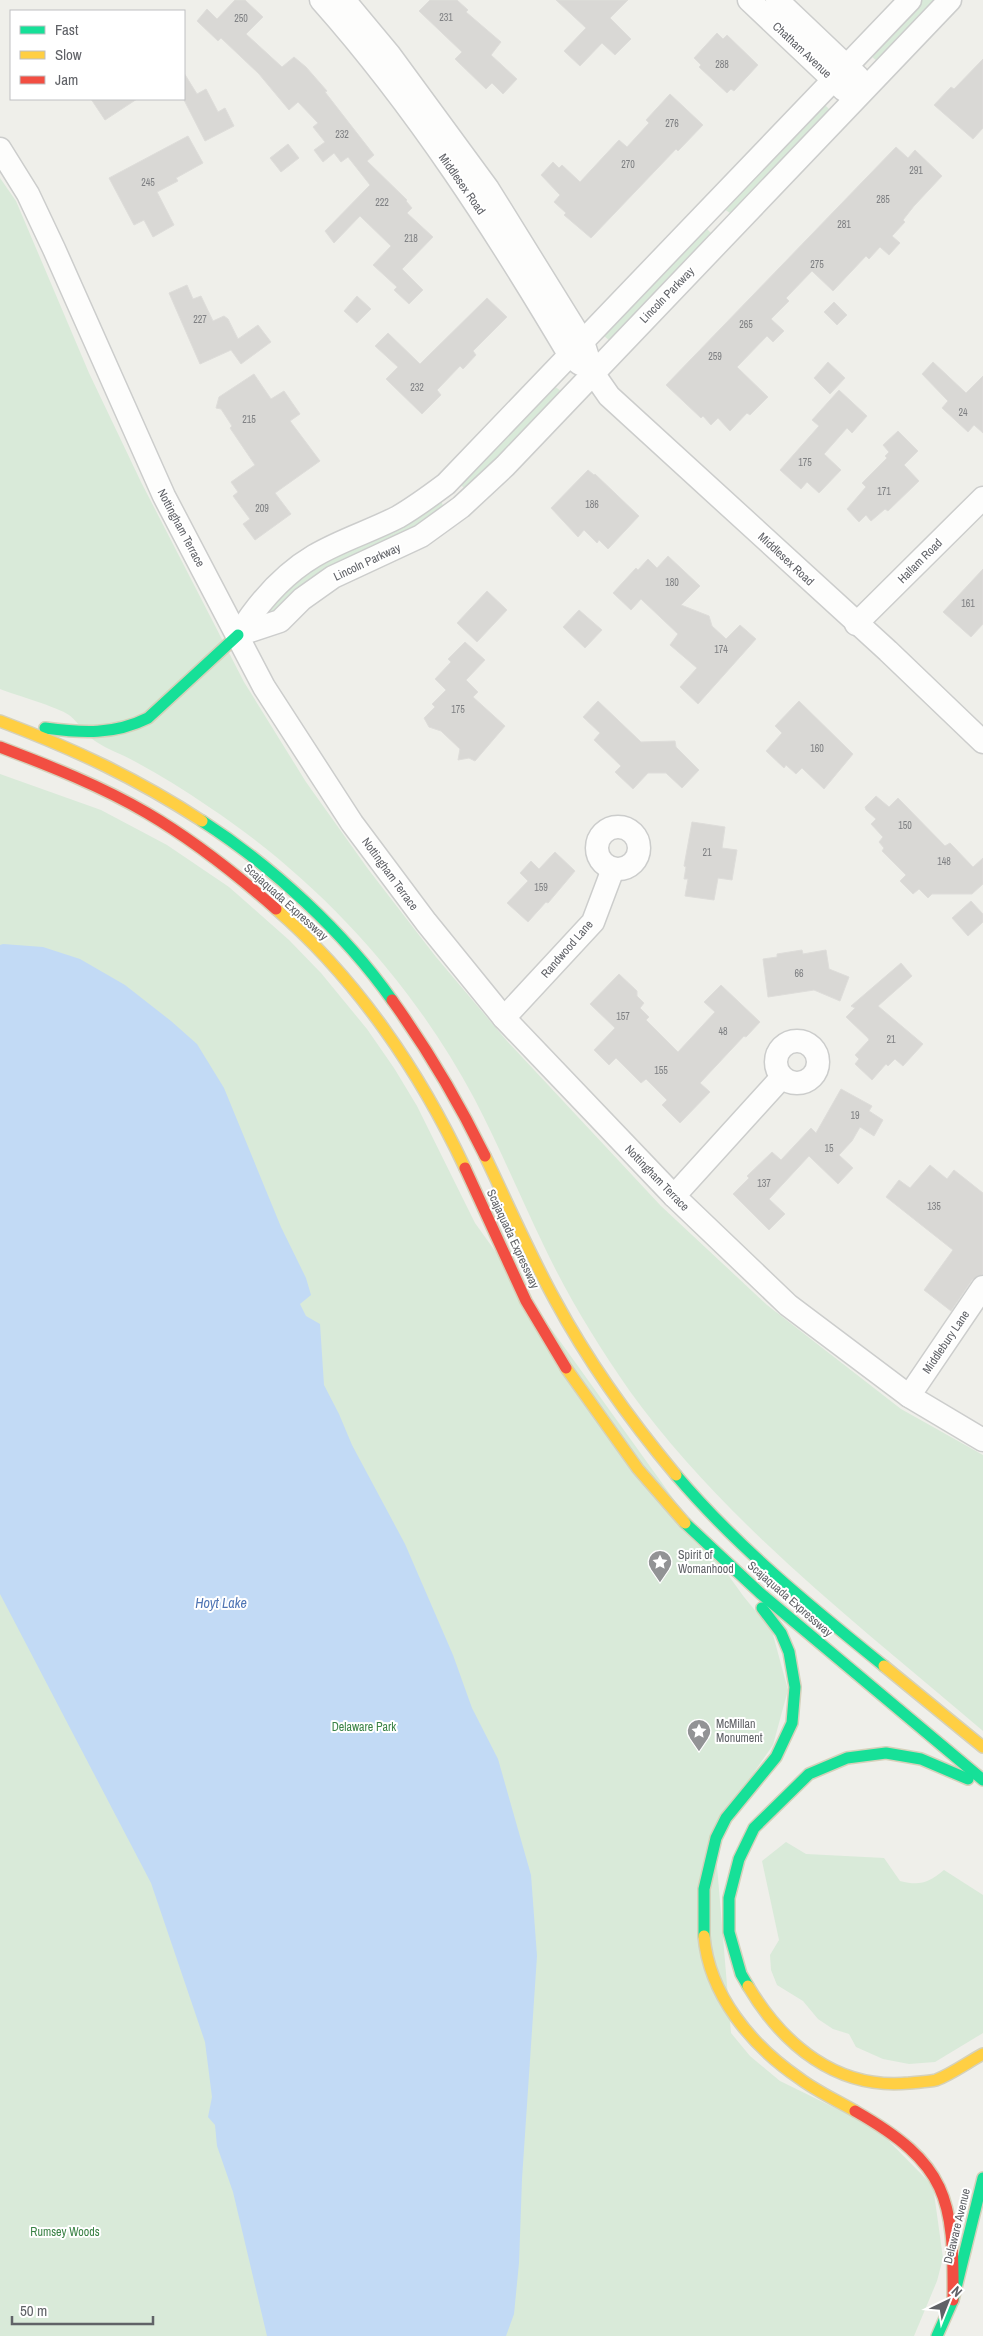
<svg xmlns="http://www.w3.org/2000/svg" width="983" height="2336" font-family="'Archivo Narrow',sans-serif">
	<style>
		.green { fill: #d9ead9 }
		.water { fill: #c2daf5 }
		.building { fill: #d9d8d5; stroke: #deddda }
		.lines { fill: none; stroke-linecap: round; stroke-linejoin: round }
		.street-casing { stroke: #cccdcc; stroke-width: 25 }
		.fast-casing { stroke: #d5d1ba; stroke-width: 14 }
		.slow-casing { stroke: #d5d1ba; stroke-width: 14 }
		.jam-casing { stroke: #d5d1ba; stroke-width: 14 }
		.street { stroke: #fdfdfc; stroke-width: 22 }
		.fast { stroke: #16e098; stroke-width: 11 }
		.slow { stroke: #ffcf43; stroke-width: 11 }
		.jam { stroke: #f24e42; stroke-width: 11 }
		.labels { text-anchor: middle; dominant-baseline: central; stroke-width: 4; stroke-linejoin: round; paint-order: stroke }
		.number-label { font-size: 10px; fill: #7f8083 }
		.street-label { font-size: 12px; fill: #606267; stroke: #fff }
		.poi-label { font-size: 12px; fill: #606267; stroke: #fff; text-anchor: start }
		.park-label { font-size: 12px; fill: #3b8346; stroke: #fff }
		.water-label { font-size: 14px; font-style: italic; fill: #4f75b4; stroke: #fff }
	</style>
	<rect width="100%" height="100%" fill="#efefea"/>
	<g class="green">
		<path d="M 917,0 L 941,0 L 877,61 L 871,56 Z"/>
		<path d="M 824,104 L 830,110 L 733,215 L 724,209 Z"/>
		<path d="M 0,178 L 16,201 L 89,373 L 141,482 L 244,682 L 306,782 L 368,869 L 436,957 L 507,1041 L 661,1206 L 767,1305 L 901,1409 L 983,1455 L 983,1731 C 859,1625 725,1523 629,1390 C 597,1344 567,1295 543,1244 C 520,1196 499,1146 474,1098 C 412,982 319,880 209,807 C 185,790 160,775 134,761 C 122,754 106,749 95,741 C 85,734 78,722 69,715 C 58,707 15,695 0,689 Z"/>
		<path d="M 705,227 L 712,234 L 610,341 L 603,335 Z"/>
		<path d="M 554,386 L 561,391 L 560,399 L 465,489 L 460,484 Z"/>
		<path d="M 441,501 L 445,510 L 266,616 L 265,604 L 287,582 Z"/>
		<path d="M 0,774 L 101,810 L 167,845 L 229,887 L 289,940 L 321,973 L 367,1029 L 394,1068 L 417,1106 L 475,1223 L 744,1597 L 772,1631 L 788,1690 L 773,1745 L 714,1830 L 731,2033 L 750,2056 L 780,2081 L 876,2128 L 933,2186 L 943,2258 L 937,2281 L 914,2336 L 0,2336 Z"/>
		<path d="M 786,1842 L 806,1854 L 884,1858 L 900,1881 C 920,1886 928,1883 944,1870 L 983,1895 L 983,2033 L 935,2062 L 909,2064 L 883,2059 L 856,2047 L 849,2034 L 833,2029 L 818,2019 L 803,2001 L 777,1985 L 771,1970 L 770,1955 L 779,1940 L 762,1861 Z"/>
	</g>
	<path class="water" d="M 3,944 L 43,947 L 80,959 L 125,985 L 171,1021 L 197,1044 L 224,1088 L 281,1227 L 306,1278 L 311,1295 L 300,1304 L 306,1316 L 320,1324 L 324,1385 L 339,1414 L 352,1445 L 405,1544 L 453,1655 L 472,1708 L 498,1759 L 531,1875 L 537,1956 L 522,2179 L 519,2263 L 514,2314 L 506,2336 L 267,2336 L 233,2192 L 217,2146 L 215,2125 L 208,2117 L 212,2097 L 205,2042 L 151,1883 L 0,1594 L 0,945 Z"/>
	<g class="building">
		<path d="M 235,0 L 245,0 L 263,17 L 246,34 L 282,67 L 294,57 L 306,67 L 327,91 L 325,92 L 374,155 L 367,161 L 407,200 L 406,201 L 412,208 L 407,213 L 433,237 L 402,269 L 423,290 L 409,304 L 394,290 L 397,287 L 373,265 L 391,246 L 360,216 L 334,243 L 325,231 L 370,185 L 348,157 L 341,162 L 334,153 L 323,162 L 314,150 L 325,142 L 313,127 L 318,123 L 298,102 L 289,110 L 259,74 L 221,38 L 218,41 L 197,21 L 207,9 L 217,19 Z"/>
		<path d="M 430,0 L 457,0 L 468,10 L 466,12 L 501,42 L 491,55 L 517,79 L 503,94 L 492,83 L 486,89 L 455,59 L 462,52 L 419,11 Z"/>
		<path d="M 556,0 L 628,0 L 610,18 L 631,39 L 615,55 L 602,43 L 580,66 L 564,51 L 586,28 Z"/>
		<path d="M 717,33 L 723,39 L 727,35 L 758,65 L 734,91 L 731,89 L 727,93 L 699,67 L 701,65 L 694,58 Z"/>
		<path d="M 983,59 L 983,128 L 973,139 L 934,105 L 951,87 L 954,89 Z"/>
		<path d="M 184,73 L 197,94 L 206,89 L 218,112 L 225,108 L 234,126 L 205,141 L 184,100 Z"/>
		<path d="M 670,94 L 703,125 L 678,151 L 676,149 L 591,238 L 564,215 L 566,213 L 554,202 L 560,195 L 541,175 L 553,162 L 559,168 L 562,165 L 580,182 L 619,140 L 627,147 L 649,123 L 646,120 Z"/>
		<path d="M 91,99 L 137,99 L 105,120 Z"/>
		<path d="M 188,136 L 203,163 L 176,178 L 178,181 L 157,192 L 174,225 L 153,237 L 144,220 L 134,225 L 109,178 Z"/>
		<path d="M 288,144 L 299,158 L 281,172 L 270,158 Z"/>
		<path d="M 896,147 L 908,158 L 915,150 L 942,176 L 914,206 L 903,220 L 905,222 L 892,236 L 900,243 L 889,255 L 880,247 L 869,259 L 866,256 L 833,291 L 812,271 L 786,298 L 789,301 L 771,319 L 784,331 L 773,342 L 767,336 L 737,367 L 768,397 L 750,415 L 747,413 L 730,431 L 718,418 L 711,425 L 703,416 L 701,418 L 666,385 Z"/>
		<path d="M 187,285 L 193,299 L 201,296 L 213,321 L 224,316 L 228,319 L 238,339 L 258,325 L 271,342 L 241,364 L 231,350 L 200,364 L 169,293 Z"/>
		<path d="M 357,296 L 371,309 L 357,323 L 344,311 Z"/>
		<path d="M 487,298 L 507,317 L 473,351 L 476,355 L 463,369 L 460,366 L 437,390 L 441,395 L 422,414 L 386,379 L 398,367 L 375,346 L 388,333 L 420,364 Z"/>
		<path d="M 834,302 L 847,315 L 837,325 L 824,312 Z"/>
		<path d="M 828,362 L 845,378 L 830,394 L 814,378 Z"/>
		<path d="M 933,362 L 966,393 L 983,376 L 983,433 L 974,425 L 968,432 L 942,408 L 948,401 L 922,374 Z"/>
		<path d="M 254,374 L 271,399 L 284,391 L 300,414 L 290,421 L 320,461 L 275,493 L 291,514 L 255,540 L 243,524 L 250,519 L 233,496 L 238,492 L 231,482 L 255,465 L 230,428 L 232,426 L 221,409 L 216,408 L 219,397 Z"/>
		<path d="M 839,390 L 867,416 L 852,433 L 847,428 L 824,454 L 841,470 L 819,493 L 807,482 L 801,489 L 780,470 L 819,426 L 812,420 Z"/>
		<path d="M 898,431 L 918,451 L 904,465 L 919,481 L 888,511 L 885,509 L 871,521 L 866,515 L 859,522 L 847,509 L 866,487 L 862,483 L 887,458 L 885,456 L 889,452 L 883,445 Z"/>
		<path d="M 588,470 L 594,475 L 595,474 L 639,516 L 608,549 L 599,540 L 597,543 L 584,530 L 578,537 L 551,508 Z"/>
		<path d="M 668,556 L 700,586 L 681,605 L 709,616 L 712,626 L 726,639 L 740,625 L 756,639 L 698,704 L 680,687 L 697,668 L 670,645 L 678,634 L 641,599 L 631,610 L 613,593 L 636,568 L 638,570 L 648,559 L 657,568 Z"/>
		<path d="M 983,569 L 983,624 L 971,637 L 943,612 Z"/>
		<path d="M 487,591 L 507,610 L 477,642 L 457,623 Z"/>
		<path d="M 579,610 L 602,630 L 585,648 L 563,627 Z"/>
		<path d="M 465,642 L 485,660 L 466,680 L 478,692 L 473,697 L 505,726 L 475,761 L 469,758 L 458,760 L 460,749 L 441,731 L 429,727 L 424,718 L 435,707 L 432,704 L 446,690 L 435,679 L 451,662 L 448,659 Z"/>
		<path d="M 598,701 L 641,742 L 675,741 L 676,747 L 699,770 L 682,788 L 666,773 L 648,773 L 633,789 L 615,772 L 621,766 L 594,740 L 600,733 L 583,717 Z"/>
		<path d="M 799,701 L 853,754 L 824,789 L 802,768 L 796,774 L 786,765 L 784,768 L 766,751 L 782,733 L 775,726 Z"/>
		<path d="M 876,796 L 889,807 L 898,798 L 945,846 L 950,843 L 973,867 L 983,858 L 983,884 L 972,894 L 932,894 L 928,898 L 919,889 L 913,894 L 900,881 L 906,875 L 882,851 L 884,848 L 879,842 L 883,837 L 871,824 L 876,819 L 866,810 L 865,807 Z"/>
		<path d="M 692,822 L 725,827 L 722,848 L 737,850 L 732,880 L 718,878 L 714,900 L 685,896 L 688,879 L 684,879 L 686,867 L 684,866 Z"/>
		<path d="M 555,852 L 575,871 L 548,903 L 546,902 L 528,922 L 507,903 L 528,881 L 520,873 L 531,861 L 539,869 Z"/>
		<path d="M 971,901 L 983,914 L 983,922 L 968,936 L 952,918 Z"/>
		<path d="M 802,950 L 803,954 L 826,950 L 829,969 L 849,977 L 840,1001 L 814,990 L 768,997 L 763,959 L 777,957 L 777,954 Z"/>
		<path d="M 901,963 L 912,976 L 878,1006 L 923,1044 L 903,1066 L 895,1059 L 888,1066 L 886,1064 L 872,1080 L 855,1064 L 859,1059 L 855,1055 L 869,1040 L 868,1038 L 846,1017 L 855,1008 L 851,1006 Z"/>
		<path d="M 619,974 L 637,991 L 637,996 L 644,1003 L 640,1008 L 649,1017 L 646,1020 L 678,1052 L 715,1012 L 704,1002 L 721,985 L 760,1022 L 746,1037 L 744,1036 L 700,1083 L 710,1092 L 680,1123 L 662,1105 L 667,1100 L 646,1079 L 641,1083 L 616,1058 L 609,1065 L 594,1050 L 615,1028 L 590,1004 Z"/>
		<path d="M 841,1089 L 872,1106 L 869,1111 L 883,1120 L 874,1136 L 860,1127 L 852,1141 L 839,1155 L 853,1168 L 838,1184 L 809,1156 L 769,1199 L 785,1214 L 769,1230 L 733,1194 L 749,1178 L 747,1176 L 772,1152 L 781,1160 L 811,1128 L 816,1133 Z"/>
		<path d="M 930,1165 L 947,1179 L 954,1170 L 983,1193 L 983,1274 L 972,1280 L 951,1311 L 924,1290 L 953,1250 L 886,1197 L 899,1180 L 910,1188 Z"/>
	</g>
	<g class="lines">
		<g class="street-casing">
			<g id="street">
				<path d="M 321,0 C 417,108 496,231 570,356 L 580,364"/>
				<path d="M 344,0 L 389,54 L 488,189 L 583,342 L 593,373 L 609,396 L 888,651 L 983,742"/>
				<path d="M 749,0 L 844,90"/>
				<path d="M 777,0 L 858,77"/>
				<path d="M 0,149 L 28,194 L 54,249 L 164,496 L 264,687 L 352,823 L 426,922 L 504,1018 L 674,1196 L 788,1305 L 909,1396 L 983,1440"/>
				<path d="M 856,624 L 983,498"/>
				<path d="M 238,635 L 280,621 L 302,599 L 333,577 L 421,536 L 461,507 L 505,466 L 950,0"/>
				<path d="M 238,635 C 258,603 282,575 314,556 C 341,540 371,531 398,517 C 415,507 430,496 446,484 L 910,0"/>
				<circle cx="618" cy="848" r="21"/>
				<path d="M 504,1018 L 593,922 L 613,869"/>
				<circle cx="797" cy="1062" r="21"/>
				<path d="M 674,1196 L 782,1077"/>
				<path d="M 909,1396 L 983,1287"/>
			</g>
		</g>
		<g class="fast-casing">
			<g id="fast">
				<path d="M 45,728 C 82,733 114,735 148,718 L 238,635"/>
				<path d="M 202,821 C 272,866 344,932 392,1000"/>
				<path d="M 676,1475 C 737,1547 811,1607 884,1666"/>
				<path d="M 685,1523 L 760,1593 L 983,1780"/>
				<path d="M 704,1936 L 704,1889 L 716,1838 L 726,1818 L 776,1757 L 792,1723 L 795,1687 L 789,1652 L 781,1633 L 762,1608"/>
				<path d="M 748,1986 L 741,1974 L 729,1932 L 729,1898 L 739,1859 L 754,1828 L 809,1774 L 847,1758 L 886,1753 L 921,1759 L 968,1779"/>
				<path d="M 937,2336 L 953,2300 L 983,2178"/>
			</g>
		</g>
		<g class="slow-casing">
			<g id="slow">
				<path d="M 0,721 C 74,749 136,778 202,821"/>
				<path d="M 276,909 C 357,979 420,1072 465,1168"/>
				<path d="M 485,1156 C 508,1204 529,1253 555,1300 C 589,1363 630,1420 676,1475"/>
				<path d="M 566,1368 L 638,1469 L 685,1523"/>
				<path d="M 884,1666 L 983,1747"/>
				<path d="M 704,1936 C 709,1995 752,2046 799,2078 C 816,2091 836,2100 855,2111"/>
				<path d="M 748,1986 C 783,2045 837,2090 909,2083 C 917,2082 928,2082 936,2080 C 952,2074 968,2062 983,2054"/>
			</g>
		</g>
		<g class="jam-casing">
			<g id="jam">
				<path d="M 0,747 C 50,766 101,786 147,813 C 193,840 235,873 276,909"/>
				<path d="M 392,1000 C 428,1050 458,1101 485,1156"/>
				<path d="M 465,1168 L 526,1301 L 566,1368"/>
				<path d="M 855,2111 C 948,2164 954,2198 953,2300"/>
			</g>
		</g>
		<use href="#street" class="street"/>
		<use href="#fast" class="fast"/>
		<use href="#slow" class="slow"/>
		<use href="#jam" class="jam"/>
	</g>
	<defs>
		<g id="sight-pin" transform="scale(1.25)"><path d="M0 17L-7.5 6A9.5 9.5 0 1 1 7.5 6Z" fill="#929395" stroke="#fff"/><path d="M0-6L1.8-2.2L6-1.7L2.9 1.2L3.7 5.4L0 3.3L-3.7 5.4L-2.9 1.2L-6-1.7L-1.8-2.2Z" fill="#fff"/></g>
	</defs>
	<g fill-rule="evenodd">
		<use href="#sight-pin" x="660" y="1562"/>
		<use href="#sight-pin" x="699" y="1731"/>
	</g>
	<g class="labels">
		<g class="number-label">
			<text x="446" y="17">231</text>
			<text x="241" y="18">250</text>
			<text x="722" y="64">288</text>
			<text x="672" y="123">276</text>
			<text x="342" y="134">232</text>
			<text x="628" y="164">270</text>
			<text x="916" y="170">291</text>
			<text x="148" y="182">245</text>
			<text x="883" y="199">285</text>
			<text x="382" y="202">222</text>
			<text x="844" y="224">281</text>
			<text x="411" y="238">218</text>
			<text x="817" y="264">275</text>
			<text x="200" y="319">227</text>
			<text x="746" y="324">265</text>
			<text x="715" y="356">259</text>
			<text x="417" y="387">232</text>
			<text x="963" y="412">24</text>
			<text x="249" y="419">215</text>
			<text x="805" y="462">175</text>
			<text x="884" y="491">171</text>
			<text x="592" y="504">186</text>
			<text x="262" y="508">209</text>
			<text x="672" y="582">180</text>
			<text x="968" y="603">161</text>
			<text x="721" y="649">174</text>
			<text x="458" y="709">175</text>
			<text x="817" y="748">160</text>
			<text x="905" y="825">150</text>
			<text x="707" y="852">21</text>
			<text x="944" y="861">148</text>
			<text x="541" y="887">159</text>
			<text x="799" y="973">66</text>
			<text x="623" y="1016">157</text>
			<text x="723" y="1031">48</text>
			<text x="891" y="1039">21</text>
			<text x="661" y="1070">155</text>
			<text x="855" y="1115">19</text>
			<text x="829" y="1148">15</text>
			<text x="764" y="1183">137</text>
			<text x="934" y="1206">135</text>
		</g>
		<g class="street-label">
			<text transform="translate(802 50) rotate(43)">Chatham Avenue</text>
			<text transform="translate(462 184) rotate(55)">Middlesex Road</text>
			<text transform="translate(667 295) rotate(-46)">Lincoln Parkway</text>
			<text transform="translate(181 528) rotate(62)">Nottingham Terrace</text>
			<text transform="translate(786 559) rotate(43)">Middlesex Road</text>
			<text transform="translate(920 561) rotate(-45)">Hallam Road</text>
			<text transform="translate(367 562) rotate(-25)">Lincoln Parkway</text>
			<text transform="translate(390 874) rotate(54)">Nottingham Terrace</text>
			<text transform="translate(286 902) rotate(42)">Scajaquada Expressway</text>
			<text transform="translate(567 949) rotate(-49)">Randwood Lane</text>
			<text transform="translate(657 1178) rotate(46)">Nottingham Terrace</text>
			<text transform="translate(513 1239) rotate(65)">Scajaquada Expressway</text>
			<text transform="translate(946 1342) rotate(-56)">Middlebury Lane</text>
			<text transform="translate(790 1599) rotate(41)">Scajaquada Expressway</text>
			<text transform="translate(957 2226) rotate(-76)">Delaware Avenue</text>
		</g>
		<g class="poi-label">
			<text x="678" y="1555">Spirit of<tspan x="678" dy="14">Womanhood</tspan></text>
			<text x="716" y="1724">McMillan<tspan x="716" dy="14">Monument</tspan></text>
		</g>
		<g class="park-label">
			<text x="364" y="1727">Delaware Park</text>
			<text x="65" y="2232">Rumsey Woods</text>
		</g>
		<g class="water-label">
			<text x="221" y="1603">Hoyt Lake</text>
		</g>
	</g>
	<rect x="10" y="10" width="175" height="90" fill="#ffffff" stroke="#bfc0c2"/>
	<rect x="20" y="26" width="25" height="8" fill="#16e098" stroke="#bfc0c2"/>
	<text x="55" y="35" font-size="15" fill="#606267">Fast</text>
	<rect x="20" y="51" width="25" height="8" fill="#ffcf43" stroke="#bfc0c2"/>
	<text x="55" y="60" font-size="15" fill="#606267">Slow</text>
	<rect x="20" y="76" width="25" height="8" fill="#f24e42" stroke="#bfc0c2"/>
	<text x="55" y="85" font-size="15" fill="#606267">Jam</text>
	<g transform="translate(948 2301) rotate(43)" stroke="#ffffff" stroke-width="4" paint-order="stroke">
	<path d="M0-4L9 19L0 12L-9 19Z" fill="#606267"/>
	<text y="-8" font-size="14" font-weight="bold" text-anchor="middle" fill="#606267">N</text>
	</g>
	<path d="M12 2316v8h141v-8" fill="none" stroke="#606267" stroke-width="2.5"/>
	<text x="20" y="2316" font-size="15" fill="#606267" stroke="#ffffff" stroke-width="4" paint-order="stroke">50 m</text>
</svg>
